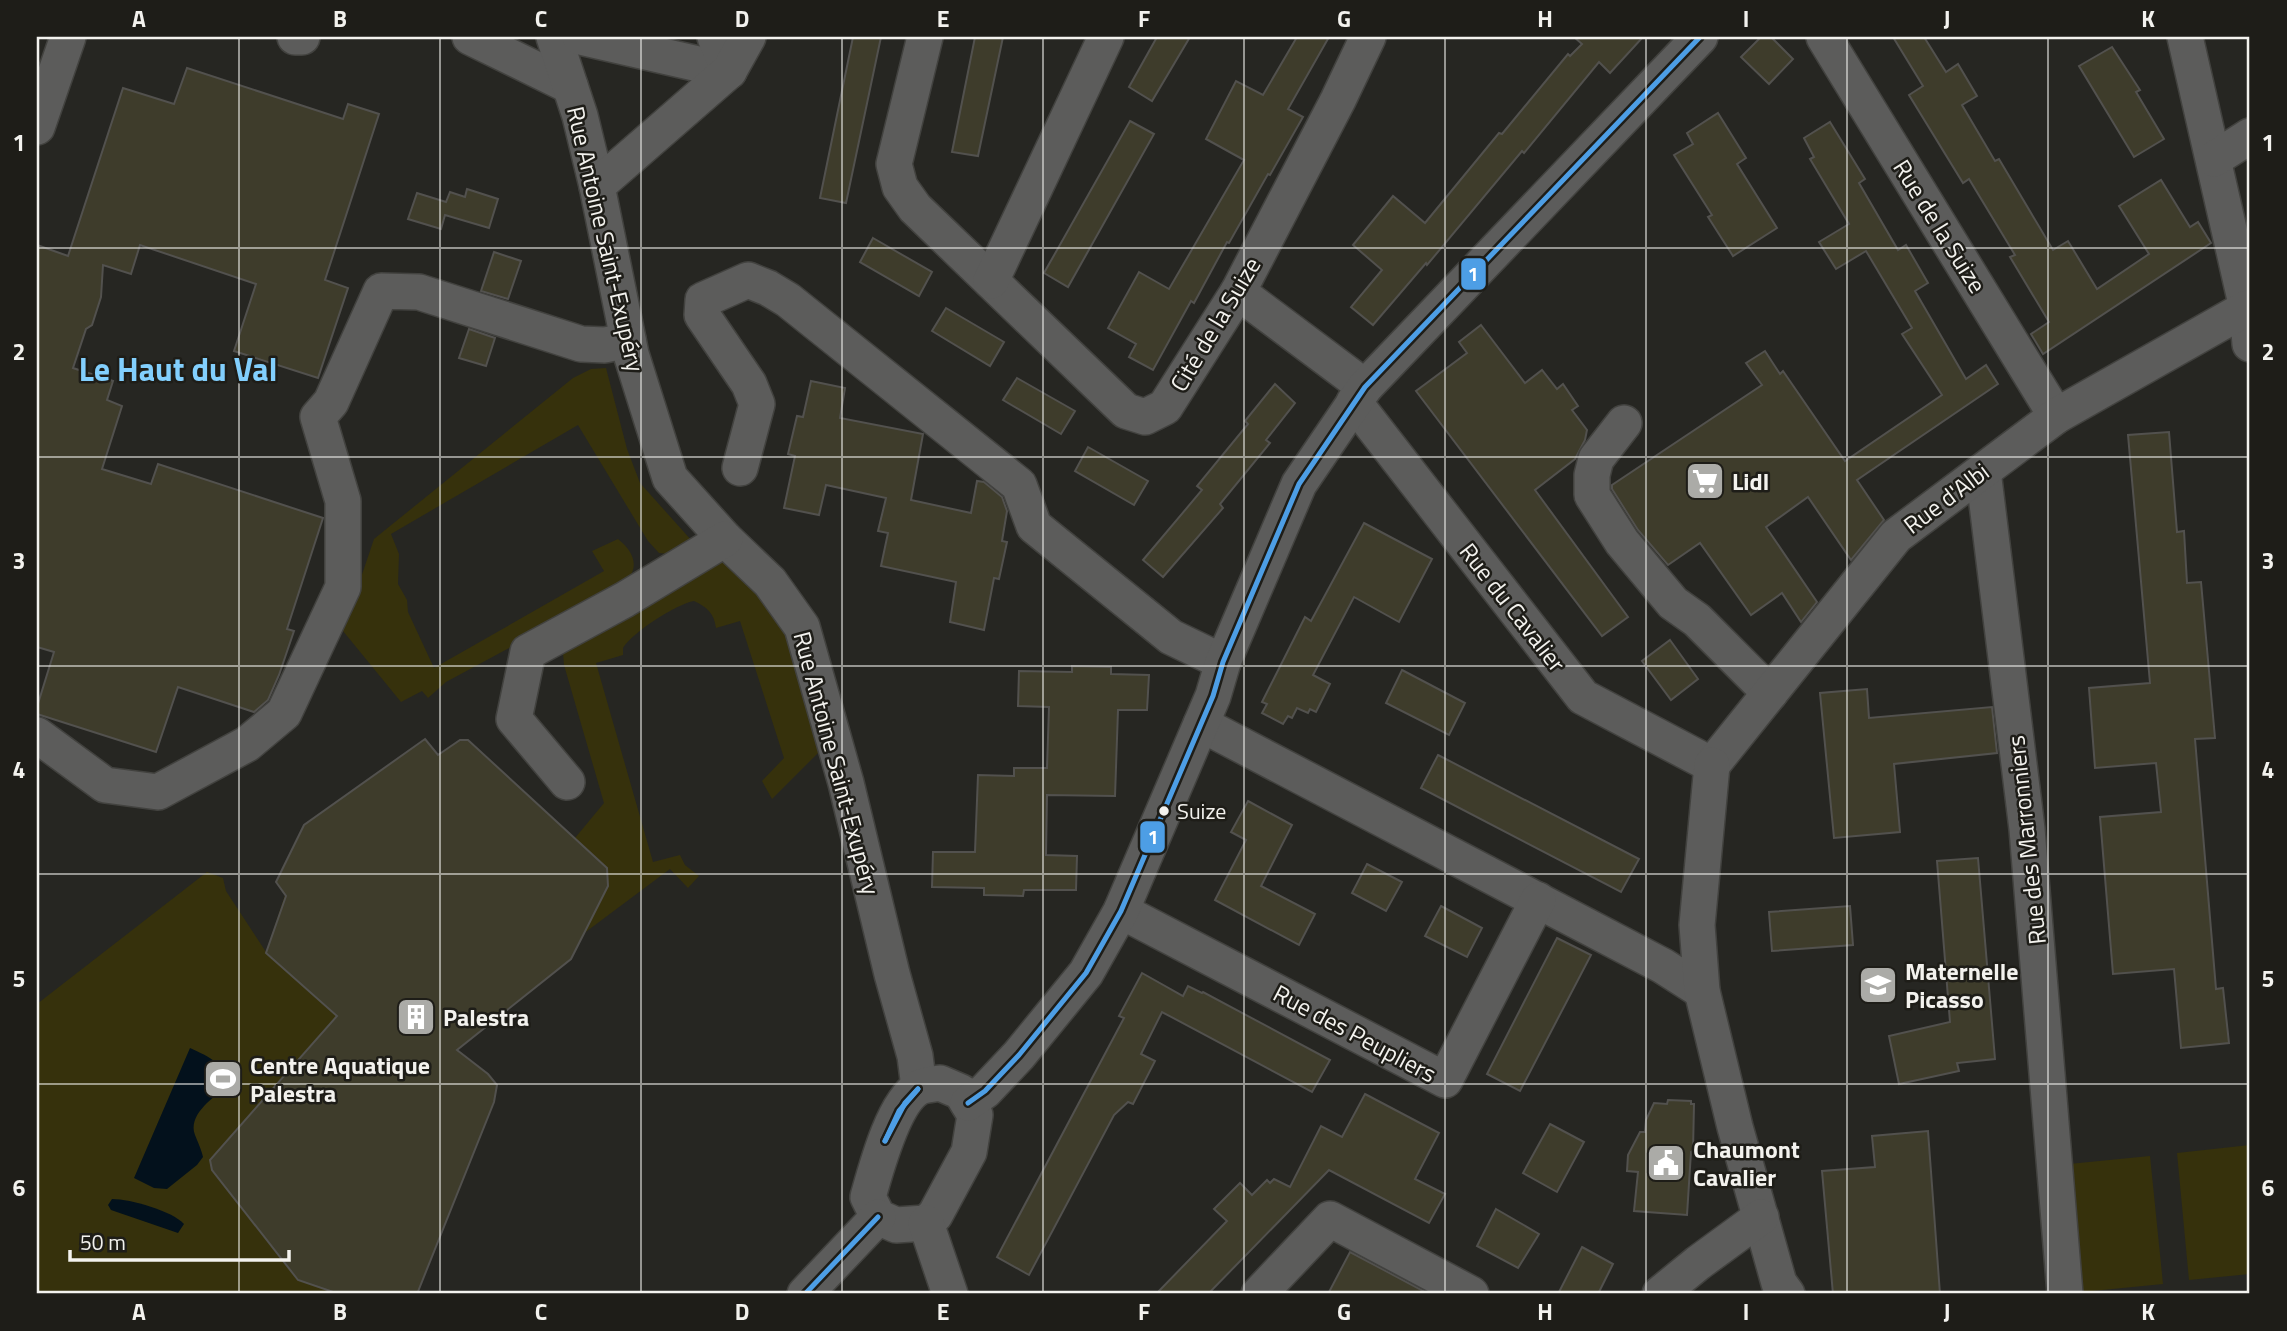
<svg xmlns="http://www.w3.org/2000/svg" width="2287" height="1331" font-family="'Titillium Web',sans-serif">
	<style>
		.green { fill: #36310c }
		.water { fill: #03111c }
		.building { fill: #3e3c2b; stroke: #52514e; stroke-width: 2 }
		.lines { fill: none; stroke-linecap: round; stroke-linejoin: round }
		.minor-casing { stroke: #42423f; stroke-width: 38 }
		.minor { stroke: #5c5c5b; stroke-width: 35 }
		.bus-1-casing { stroke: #1e1d18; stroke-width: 10 }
		.bus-1 { stroke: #4d9ee5; stroke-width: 5 }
		.grid { fill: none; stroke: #f3f2ee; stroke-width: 2; stroke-opacity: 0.55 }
		.bus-dot { fill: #f3f2ee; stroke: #1e1d18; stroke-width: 2.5 }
		.labels { text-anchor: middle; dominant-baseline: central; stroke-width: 5; stroke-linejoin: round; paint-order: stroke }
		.bus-label { font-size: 22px; fill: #f3f2ee; stroke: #1e1d18; text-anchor: start }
		.street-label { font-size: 24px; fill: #f3f2ee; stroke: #1e1d18 }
		.poi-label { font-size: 24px; font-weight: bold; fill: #f3f2ee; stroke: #1e1d18; text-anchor: start }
		.district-label { font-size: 32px; font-weight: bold; fill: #82cffd; stroke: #1e1d18 }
		.line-badge { stroke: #1e1d18; stroke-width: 2.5 }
		.badge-label { font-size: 19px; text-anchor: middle; font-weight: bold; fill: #fff }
		.neatline { fill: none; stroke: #f3f2ee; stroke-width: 2.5 }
		.grid-label { font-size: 23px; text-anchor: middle; font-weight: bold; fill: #f3f2ee }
	</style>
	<rect width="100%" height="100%" fill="#262622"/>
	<g class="green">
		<path d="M 606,368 L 627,449 L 640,483 L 692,541 L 669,554 L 659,553 L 648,541 L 578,425 L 391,534 L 399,554 L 398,584 L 407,600 L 408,612 L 434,668 L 604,571 L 592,551 L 618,539 C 639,556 639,573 618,589 L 446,682 L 428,698 L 422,691 L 401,702 L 343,631 L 374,539 L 573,378 L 591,369 Z"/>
		<path d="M 726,558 L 784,620 L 824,747 L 772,799 L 762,781 L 784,758 L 740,621 L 716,628 C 714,613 707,607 694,601 C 676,604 632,633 623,648 L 623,655 L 596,663 L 653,862 L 680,855 L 685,865 L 699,876 L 688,888 L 670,869 L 583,934 L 456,1051 L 488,1074 L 497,1085 L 494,1102 L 417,1294 L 37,1294 L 37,1004 L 207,872 L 223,878 L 226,891 L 266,952 L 285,895 L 276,882 L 304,825 L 425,739 L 438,755 L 460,740 L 468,740 L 575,838 L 604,803 L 564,665 L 563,653 L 568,646 Z"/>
		<path d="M 2250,1145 L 2250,1274 L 2189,1280 L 2177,1153 Z"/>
		<path d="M 2150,1156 L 2163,1284 L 2082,1292 L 2069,1164 Z"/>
	</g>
	<g class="water">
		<path d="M 190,1048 C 211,1058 225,1062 223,1089 C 211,1100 188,1115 195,1135 C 198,1143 201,1148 203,1157 L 197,1165 L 167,1189 L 154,1188 L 134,1178 Z"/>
		<path d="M 112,1199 C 131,1199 172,1211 184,1224 L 178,1233 L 111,1210 L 108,1205 Z"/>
	</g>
	<g class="building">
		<path d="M 853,37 L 881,37 L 846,203 L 820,198 Z"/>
		<path d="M 975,37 L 1003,37 L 978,156 L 952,152 Z"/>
		<path d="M 1157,37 L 1190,37 L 1152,101 L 1129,87 Z"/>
		<path d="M 1297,37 L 1329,37 L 1288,109 L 1303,117 L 1270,175 L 1268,174 L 1229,243 L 1227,242 L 1194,303 L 1191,301 L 1153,370 L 1129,357 L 1136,344 L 1108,328 L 1139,272 L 1169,289 L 1244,160 L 1206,139 L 1236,81 L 1263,95 Z"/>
		<path d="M 1574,37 L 1643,37 L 1610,73 L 1599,62 L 1524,153 L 1522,151 L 1427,265 L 1426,263 L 1373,325 L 1351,307 L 1382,270 L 1353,245 L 1393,196 L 1425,223 L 1499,133 L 1502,134 L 1568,54 L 1570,56 L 1582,44 Z"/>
		<path d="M 1761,37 L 1771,37 L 1793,59 L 1769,84 L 1741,57 Z"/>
		<path d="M 1893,37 L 1924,37 L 1946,72 L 1958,64 L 1977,96 L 1962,105 L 1995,161 L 1999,159 L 2053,250 L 2068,241 L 2097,289 L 2149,254 L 2119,206 L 2161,180 L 2190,227 L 2198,222 L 2211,243 L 2043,354 L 2031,334 L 2049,322 L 2010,257 L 2015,255 L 1969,179 L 1963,183 L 1909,95 L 1923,86 Z"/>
		<path d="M 2112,47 L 2140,90 L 2136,92 L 2164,139 L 2134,157 L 2079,66 Z"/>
		<path d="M 187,68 L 343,119 L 348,104 L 379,114 L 325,280 L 348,288 L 318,378 L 234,351 L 256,284 L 140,245 L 131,274 L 103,265 L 101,297 L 92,325 L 86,329 L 73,368 L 113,381 L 107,400 L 122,406 L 102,469 L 151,484 L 158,464 L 323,518 L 287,629 L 294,631 L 279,675 L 268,700 L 254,712 L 178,687 L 156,752 L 37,714 L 37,707 L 54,652 L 37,647 L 37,245 L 68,256 L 123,88 L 174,104 Z"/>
		<path d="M 1718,113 L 1746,158 L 1737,164 L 1777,228 L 1733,256 L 1708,217 L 1712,215 L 1674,155 L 1693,144 L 1687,133 Z"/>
		<path d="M 1130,121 L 1154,134 L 1068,287 L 1044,273 Z"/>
		<path d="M 1830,122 L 1865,179 L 1859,183 L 1898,250 L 1906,245 L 1928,283 L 1915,291 L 1966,379 L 1986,365 L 1998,384 L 1857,480 L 1884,520 L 1851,560 L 1808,497 L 1766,527 L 1817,602 L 1801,622 L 1782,593 L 1751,615 L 1700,543 L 1668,565 L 1638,530 L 1612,489 L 1612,485 L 1762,385 L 1746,363 L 1765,351 L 1780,374 L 1783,371 L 1845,461 L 1942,395 L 1902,334 L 1912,328 L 1866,251 L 1836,269 L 1819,242 L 1849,224 L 1810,159 L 1814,157 L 1804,138 Z"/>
		<path d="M 467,189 L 498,199 L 489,228 L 445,215 L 441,229 L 408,219 L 417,193 L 446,202 L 450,192 L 465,197 Z"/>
		<path d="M 873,238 L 932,272 L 919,296 L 860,262 Z"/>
		<path d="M 494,252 L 521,261 L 508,299 L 481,291 Z"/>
		<path d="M 946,308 L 1004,342 L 990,366 L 932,331 Z"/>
		<path d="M 1481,325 L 1525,383 L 1542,370 L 1557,389 L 1563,384 L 1578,406 L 1572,410 L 1587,430 L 1585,440 L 1575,459 L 1535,490 L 1628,617 L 1602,636 L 1416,391 L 1467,353 L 1459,342 Z"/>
		<path d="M 469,329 L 495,338 L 486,366 L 459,358 Z"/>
		<path d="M 1017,378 L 1075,411 L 1061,434 L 1003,400 Z"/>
		<path d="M 811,381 L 845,388 L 840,418 L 923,434 L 911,500 L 971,513 L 977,481 L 984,482 L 1002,497 L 1007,511 L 1002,541 L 1007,542 L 999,579 L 994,578 L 984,630 L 950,622 L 956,582 L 881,566 L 888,533 L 878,531 L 886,498 L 826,485 L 819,515 L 784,508 L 795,456 L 788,454 L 797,416 L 803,417 Z"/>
		<path d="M 1275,384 L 1295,403 L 1266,440 L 1270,443 L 1220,504 L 1223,508 L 1163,577 L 1143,560 L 1202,490 L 1197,486 L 1248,424 L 1245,421 Z"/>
		<path d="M 2169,432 L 2177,532 L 2184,531 L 2187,583 L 2201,582 L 2215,738 L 2195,739 L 2216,989 L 2223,988 L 2229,1043 L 2181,1048 L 2174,969 L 2113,974 L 2100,817 L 2161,812 L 2156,763 L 2095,768 L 2089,688 L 2150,683 L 2128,435 Z"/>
		<path d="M 1088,447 L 1148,481 L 1134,505 L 1075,471 Z"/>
		<path d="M 1364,523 L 1432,559 L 1399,622 L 1354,597 L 1313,675 L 1330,684 L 1316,712 L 1310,709 L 1308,713 L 1297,708 L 1292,718 L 1288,716 L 1283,724 L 1262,713 L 1267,704 L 1262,702 L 1305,617 L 1311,621 Z"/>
		<path d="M 1670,640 L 1698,679 L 1671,700 L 1642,661 Z"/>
		<path d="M 1072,666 L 1111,667 L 1111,674 L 1149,675 L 1147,710 L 1118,710 L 1115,796 L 1047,795 L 1046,855 L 1077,856 L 1076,890 L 1024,890 L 1023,896 L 984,895 L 984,888 L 932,887 L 933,852 L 975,852 L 978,775 L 1014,776 L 1014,768 L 1047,768 L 1049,707 L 1018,706 L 1019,671 L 1072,672 Z"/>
		<path d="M 1402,670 L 1465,703 L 1449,735 L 1386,703 Z"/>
		<path d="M 1867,689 L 1869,718 L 1992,707 L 1997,753 L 1894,764 L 1900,832 L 1834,838 L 1820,693 Z"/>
		<path d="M 425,739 L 438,755 L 460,740 L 468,740 L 607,868 L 608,886 L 571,959 L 457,1050 L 488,1074 L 497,1085 L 494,1102 L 417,1294 L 339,1294 L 298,1280 L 212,1170 L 210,1160 L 337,1016 L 266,953 L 286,896 L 276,882 L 304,825 Z"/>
		<path d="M 1438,755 L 1639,859 L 1621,892 L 1421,788 Z"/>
		<path d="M 1248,801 L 1292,825 L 1261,886 L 1315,914 L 1299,945 L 1215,900 L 1246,840 L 1231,832 Z"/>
		<path d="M 1978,858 L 1995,1059 L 1957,1063 L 1959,1071 L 1899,1084 L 1889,1036 L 1950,1022 L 1937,861 Z"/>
		<path d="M 1367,864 L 1402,882 L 1386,911 L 1352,893 Z"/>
		<path d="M 1441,906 L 1482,928 L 1467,957 L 1425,936 Z"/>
		<path d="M 1850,906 L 1853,945 L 1772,951 L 1769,912 Z"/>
		<path d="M 1557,938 L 1591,955 L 1520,1091 L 1487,1074 Z"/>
		<path d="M 1142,973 L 1183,996 L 1188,986 L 1202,993 L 1203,992 L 1330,1060 L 1312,1092 L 1162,1012 L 1141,1054 L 1155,1061 L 1133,1104 L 1128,1102 L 1114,1115 L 1029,1275 L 997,1257 L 1124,1018 L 1119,1016 Z"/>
		<path d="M 1365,1094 L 1439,1133 L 1415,1179 L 1445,1194 L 1429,1223 L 1329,1170 L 1208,1294 L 1156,1294 L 1227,1221 L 1214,1209 L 1240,1183 L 1252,1195 L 1267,1180 L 1270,1183 L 1274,1179 L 1290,1187 L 1321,1126 L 1342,1137 Z"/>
		<path d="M 1668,1100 L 1691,1101 L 1691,1104 L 1694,1104 L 1693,1151 L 1691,1152 L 1687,1215 L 1634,1211 L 1638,1172 L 1627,1171 L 1628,1155 L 1640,1132 L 1645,1132 L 1646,1120 L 1654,1103 L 1667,1104 Z"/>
		<path d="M 1550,1124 L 1584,1142 L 1557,1192 L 1523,1173 Z"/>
		<path d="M 1928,1131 L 1940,1294 L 1833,1294 L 1822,1171 L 1875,1167 L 1872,1136 Z"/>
		<path d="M 1496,1209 L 1539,1234 L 1518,1268 L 1477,1246 Z"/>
		<path d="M 1582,1247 L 1613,1264 L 1598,1294 L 1558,1294 Z"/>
		<path d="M 1350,1252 L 1429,1294 L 1328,1294 Z"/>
	</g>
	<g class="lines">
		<g class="minor-casing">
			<g id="minor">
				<path d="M 295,37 L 302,37"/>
				<path d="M 470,37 L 570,86"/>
				<path d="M 554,37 L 580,116 L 597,186 L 631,354 L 670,478 L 725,539 L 770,582 L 802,627 L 846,783 L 892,974 L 915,1056 L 919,1087"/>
				<path d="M 580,37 L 729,71"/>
				<path d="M 715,37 L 729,71"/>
				<path d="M 925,37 L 894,164 L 900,187 L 915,208 L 1126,411 L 1145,417 L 1165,407 L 1238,292 L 1338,100 L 1368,37"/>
				<path d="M 1824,37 L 2056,416"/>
				<path d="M 2185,37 L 2247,308 L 2250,344"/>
				<path d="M 37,127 L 68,37"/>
				<path d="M 2214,159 L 2250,136"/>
				<path d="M 597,186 L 729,71 L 748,37"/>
				<path d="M 991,281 L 1106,37"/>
				<path d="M 1238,292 L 1365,387"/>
				<path d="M 1354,402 L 1583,697 L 1712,765"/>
				<path d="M 1624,423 L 1596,459 L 1592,475 L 1592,495 L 1622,542 L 1673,603 L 1697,620 L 1770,693"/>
				<path d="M 740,468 L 757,404 L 749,384 L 702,315 L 703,300 L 748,280 L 768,288 L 788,300 L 1019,485 L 1034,526 L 1171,637 L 1223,662"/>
				<path d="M 1983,471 L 2027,829 L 2065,1294"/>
				<path d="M 1201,724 L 1663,966 L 1702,991"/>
				<path d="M 37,735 L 105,785 L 158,792 L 247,744 L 284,713 L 343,587 L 343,501 L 318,417 L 331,402 L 381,291 L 419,292 L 581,344 L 605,345 L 628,340"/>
				<path d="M 1712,765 L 1896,536 L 2056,416 L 2247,308"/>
				<path d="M 1712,765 L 1697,925 L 1702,991 L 1735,1127 L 1779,1283 L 1787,1294"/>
				<path d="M 567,782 L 514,719 L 528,652 L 624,600 L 725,539"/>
				<path d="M 1121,911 L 1445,1080 L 1538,900"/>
				<path d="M 940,1083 L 961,1092 L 975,1115 L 969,1152 L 935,1215 L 926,1223 L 896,1225 L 878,1217 L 868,1197 C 876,1169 893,1103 918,1088 C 923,1085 934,1084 940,1083 Z"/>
				<path d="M 968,1103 L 985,1091 L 1019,1055 L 1086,973 L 1121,911 L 1213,696 L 1223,662 L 1299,484 L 1365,387 L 1700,37"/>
				<path d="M 926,1223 L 950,1294"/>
				<path d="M 805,1294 L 878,1217"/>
				<path d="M 1259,1294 L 1330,1219 L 1471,1294"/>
				<path d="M 1660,1294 L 1698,1263 L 1761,1217"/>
			</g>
		</g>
		<use href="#minor" class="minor"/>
		<g class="bus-1-casing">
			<g id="bus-1">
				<path d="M 968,1103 L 985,1091 L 1019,1055 L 1086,973 L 1121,911 L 1213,696 L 1223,662 L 1299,484 L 1365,387 L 1700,37"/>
				<path d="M 885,1141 L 899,1111 L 918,1089"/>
				<path d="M 885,1141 L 905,1103 L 918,1089"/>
				<path d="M 805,1294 L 878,1217"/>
			</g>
		</g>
		<use href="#bus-1" class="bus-1"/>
	</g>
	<path class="grid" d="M 239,37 L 239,1294M 440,37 L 440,1294M 641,37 L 641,1294M 842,37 L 842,1294M 1043,37 L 1043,1294M 1244,37 L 1244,1294M 1445,37 L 1445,1294M 1646,37 L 1646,1294M 1847,37 L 1847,1294M 2048,37 L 2048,1294M 37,248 L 2250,248M 37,457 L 2250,457M 37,666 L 2250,666M 37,874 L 2250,874M 37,1084 L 2250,1084"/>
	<defs>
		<g id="supermarket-square" transform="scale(2.0125)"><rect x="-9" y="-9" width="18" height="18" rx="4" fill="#ababa7" stroke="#1e1d18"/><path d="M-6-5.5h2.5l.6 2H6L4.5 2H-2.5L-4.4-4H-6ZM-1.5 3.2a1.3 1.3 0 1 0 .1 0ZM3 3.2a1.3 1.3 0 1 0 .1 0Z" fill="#fff"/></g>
		<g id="school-square" transform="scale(2.0125)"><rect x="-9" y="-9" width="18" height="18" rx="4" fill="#ababa7" stroke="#1e1d18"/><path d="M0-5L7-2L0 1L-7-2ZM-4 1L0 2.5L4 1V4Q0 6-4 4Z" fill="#fff"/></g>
		<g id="building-square" transform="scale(2.0125)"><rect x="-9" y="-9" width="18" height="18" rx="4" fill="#ababa7" stroke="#1e1d18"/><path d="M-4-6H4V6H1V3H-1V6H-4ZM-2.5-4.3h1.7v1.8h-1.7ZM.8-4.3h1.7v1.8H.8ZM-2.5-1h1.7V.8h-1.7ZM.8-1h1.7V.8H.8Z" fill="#fff"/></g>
		<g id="stadium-square" transform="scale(2.0125)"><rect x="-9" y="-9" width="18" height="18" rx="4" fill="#ababa7" stroke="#1e1d18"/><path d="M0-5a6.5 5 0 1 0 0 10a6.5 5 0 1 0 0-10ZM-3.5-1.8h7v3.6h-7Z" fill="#fff"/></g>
		<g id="civic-square" transform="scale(2.0125)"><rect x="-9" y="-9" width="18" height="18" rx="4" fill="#ababa7" stroke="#1e1d18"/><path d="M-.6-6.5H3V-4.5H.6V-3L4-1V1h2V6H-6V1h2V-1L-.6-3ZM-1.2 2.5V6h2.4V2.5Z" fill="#fff"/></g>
	</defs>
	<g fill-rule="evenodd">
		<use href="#supermarket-square" x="1705" y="481"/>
		<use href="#school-square" x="1878" y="985"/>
		<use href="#building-square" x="416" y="1017"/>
		<use href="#stadium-square" x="223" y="1079"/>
		<use href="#civic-square" x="1666" y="1163"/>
	</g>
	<circle class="bus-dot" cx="1164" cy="811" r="6"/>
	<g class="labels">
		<g class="bus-label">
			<text x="1177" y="811">Suize</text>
		</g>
		<g class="street-label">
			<text transform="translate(1940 226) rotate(58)">Rue de la Suize</text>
			<text transform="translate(606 239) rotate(77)">Rue Antoine Saint-Exupéry</text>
			<text transform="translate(1215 324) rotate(-59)">Cité de la Suize</text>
			<text transform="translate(1946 498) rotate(-37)">Rue d'Albi</text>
			<text transform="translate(1513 607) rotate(52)">Rue du Cavalier</text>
			<text transform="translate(837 763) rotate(75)">Rue Antoine Saint-Exupéry</text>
			<text transform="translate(2026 840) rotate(-96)">Rue des Marronniers</text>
			<text transform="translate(1355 1033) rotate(28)">Rue des Peupliers</text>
		</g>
		<g class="poi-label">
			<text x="1732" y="481">Lidl</text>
			<text x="1905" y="971">Maternelle<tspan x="1905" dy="28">Picasso</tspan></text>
			<text x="443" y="1017">Palestra</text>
			<text x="250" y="1065">Centre Aquatique<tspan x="250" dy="28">Palestra</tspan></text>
			<text x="1693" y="1149">Chaumont<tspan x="1693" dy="28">Cavalier</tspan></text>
		</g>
		<g class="district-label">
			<text x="178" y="369">Le Haut du Val</text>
		</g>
	</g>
	<g class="line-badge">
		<rect x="1460" y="257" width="27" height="34" rx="7" fill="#4d9ee5"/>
		<rect x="1139" y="820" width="27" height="34" rx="7" fill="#4d9ee5"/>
	</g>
	<g class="badge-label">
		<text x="1473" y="281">1</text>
		<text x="1153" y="844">1</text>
	</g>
	<rect width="2287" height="1331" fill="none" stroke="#1e1d18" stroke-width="77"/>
	<path d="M70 1250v10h219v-10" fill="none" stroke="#f3f2ee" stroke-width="3.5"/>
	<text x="80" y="1250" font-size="21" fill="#f3f2ee" stroke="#1e1d18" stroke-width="5" paint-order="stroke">50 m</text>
	<rect x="38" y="38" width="2210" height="1254" class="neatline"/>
	<g class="grid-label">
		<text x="139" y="27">A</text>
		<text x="340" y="27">B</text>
		<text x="541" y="27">C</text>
		<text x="742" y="27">D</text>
		<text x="943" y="27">E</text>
		<text x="1144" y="27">F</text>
		<text x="1344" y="27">G</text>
		<text x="1545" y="27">H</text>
		<text x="1746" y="27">I</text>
		<text x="1947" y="27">J</text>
		<text x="2148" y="27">K</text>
		<text x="19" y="151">1</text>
		<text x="2268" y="151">1</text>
		<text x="19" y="360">2</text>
		<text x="2268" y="360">2</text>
		<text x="19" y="569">3</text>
		<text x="2268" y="569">3</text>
		<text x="19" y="778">4</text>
		<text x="2268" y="778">4</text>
		<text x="19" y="987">5</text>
		<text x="2268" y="987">5</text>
		<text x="19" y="1196">6</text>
		<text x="2268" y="1196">6</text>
		<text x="139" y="1320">A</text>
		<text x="340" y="1320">B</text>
		<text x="541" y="1320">C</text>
		<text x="742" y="1320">D</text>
		<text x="943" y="1320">E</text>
		<text x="1144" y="1320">F</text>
		<text x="1344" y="1320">G</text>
		<text x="1545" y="1320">H</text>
		<text x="1746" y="1320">I</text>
		<text x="1947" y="1320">J</text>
		<text x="2148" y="1320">K</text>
	</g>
</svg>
